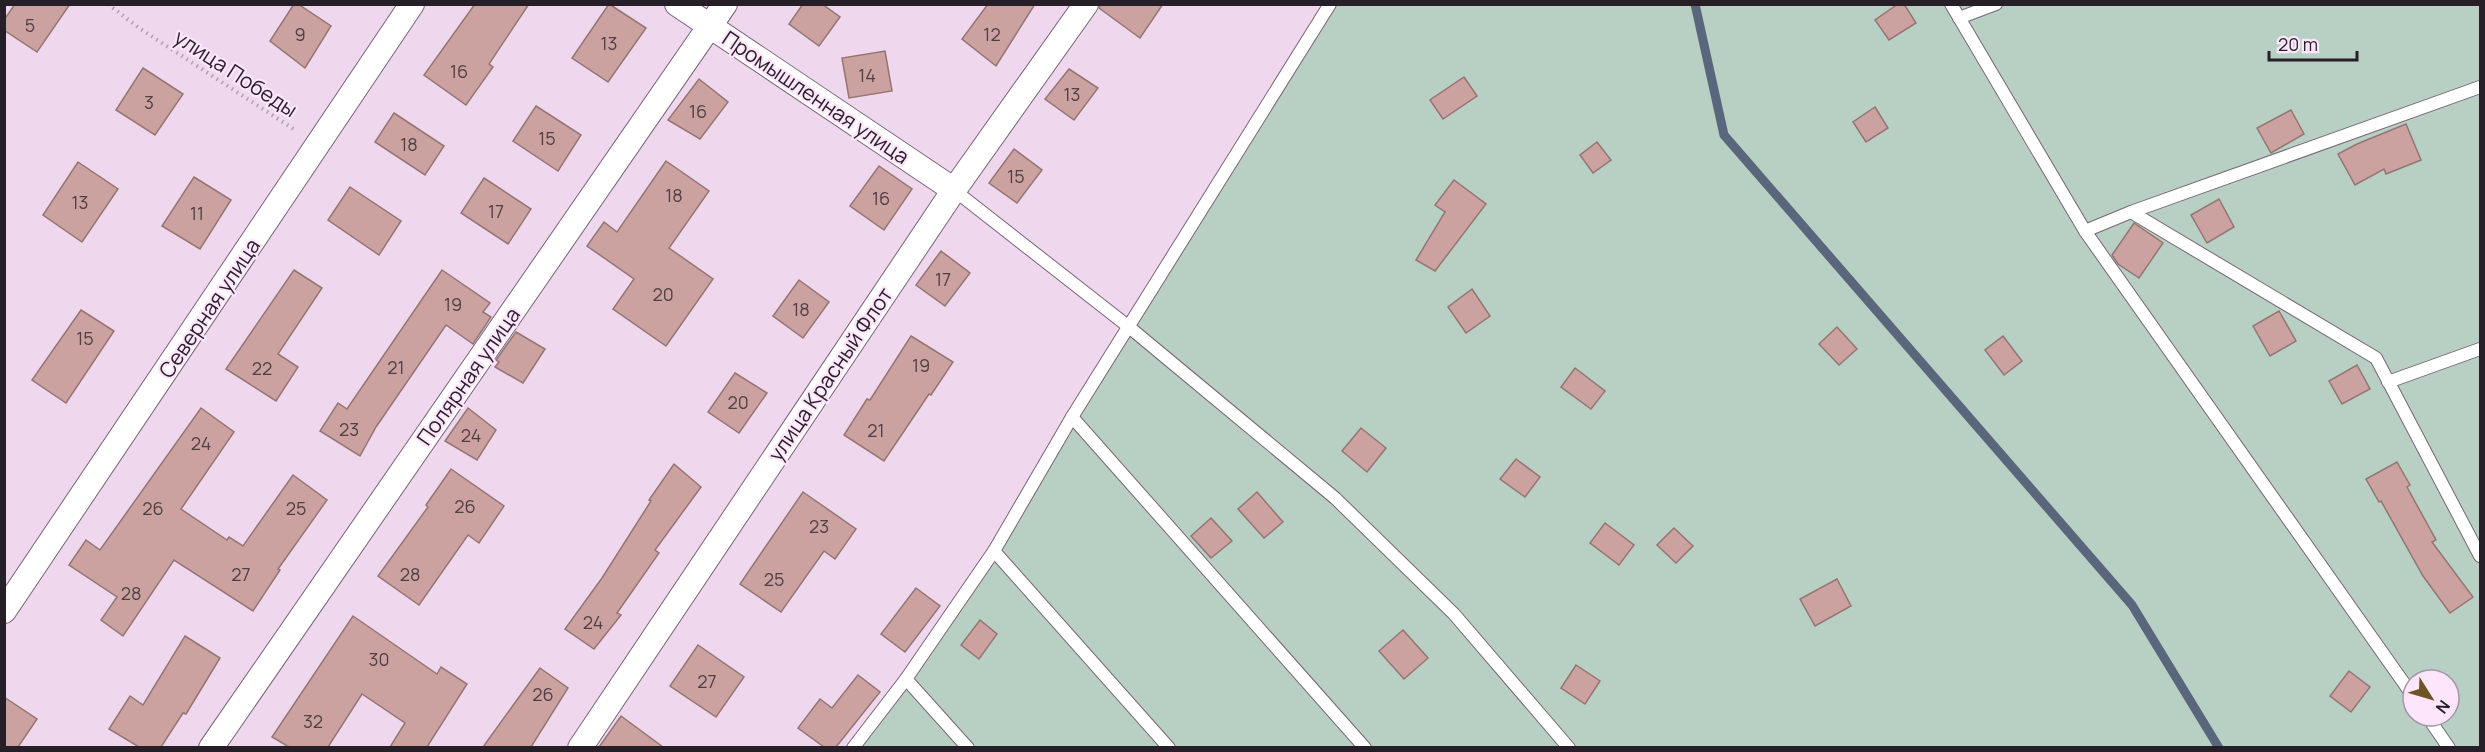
<svg xmlns="http://www.w3.org/2000/svg" width="2485" height="752" font-family="Manrope,sans-serif">
	<style>
		.green { fill: #b8cfc3; fill-rule: evenodd }
		.lines { fill: none; stroke-linecap: round; stroke-linejoin: round }
		.stream { stroke: #59667c; stroke-width: 9 }
		.building { fill: #cba2a0; stroke: #947574; stroke-width: 1.5 }
		.lane-casing { stroke: #796578; stroke-width: 14 }
		.street-casing { stroke: #796578; stroke-width: 26 }
		.path { stroke: #b29fb1; stroke-width: 4; stroke-dasharray: 1.5 4.5; stroke-linecap: butt }
		.lane { stroke: #fff; stroke-width: 12 }
		.street { stroke: #fff; stroke-width: 24 }
		.labels { text-anchor: middle; dominant-baseline: central; stroke-width: 4.5; stroke-linejoin: round; paint-order: stroke }
		.number-label { font-size: 18px; fill: #504045 }
		.street-label { font-size: 21px; fill: #271f27; stroke: #fde5fc }
	</style>
	<rect width="100%" height="100%" fill="#efd8ee"/>
	<path class="green" d="M 1330,5 L 2480,5 L 2480,747 L 853,748 L 994,551 ZM 2413,680 L 2449,680 L 2449,716 L 2413,716 Z"/>
	<g class="lines">
		<path class="stream" d="M 1695,4 L 1724,135 L 2132,605 L 2219,748"/>
	</g>
	<g class="building">
		<path d="M 15,4 L 70,4 L 37,52 L 4,30 L 4,20 Z"/>
		<path d="M 294,4 L 298,4 L 331,26 L 305,68 L 270,41 Z"/>
		<path d="M 475,4 L 529,4 L 489,64 L 493,67 L 466,105 L 424,75 Z"/>
		<path d="M 609,4 L 646,28 L 608,82 L 572,58 Z"/>
		<path d="M 803,4 L 822,4 L 840,17 L 819,46 L 789,24 Z"/>
		<path d="M 988,4 L 1035,4 L 996,66 L 962,39 Z"/>
		<path d="M 1100,4 L 1163,4 L 1140,38 L 1099,8 Z"/>
		<path d="M 1898,4 L 1904,4 L 1916,23 L 1889,40 L 1875,20 Z"/>
		<path d="M 885,51 L 892,91 L 849,98 L 842,58 Z"/>
		<path d="M 143,68 L 183,94 L 155,135 L 116,110 Z"/>
		<path d="M 1069,69 L 1098,88 L 1074,120 L 1045,99 Z"/>
		<path d="M 1464,77 L 1477,96 L 1443,119 L 1430,100 Z"/>
		<path d="M 699,79 L 728,102 L 700,139 L 668,120 Z"/>
		<path d="M 536,106 L 581,135 L 558,171 L 513,141 Z"/>
		<path d="M 1875,107 L 1888,128 L 1866,142 L 1853,122 Z"/>
		<path d="M 2291,110 L 2304,134 L 2271,153 L 2257,128 Z"/>
		<path d="M 394,113 L 444,146 L 425,175 L 375,142 Z"/>
		<path d="M 2406,124 L 2421,160 L 2386,174 L 2384,169 L 2355,185 L 2338,154 L 2357,144 Z"/>
		<path d="M 1597,142 L 1611,160 L 1593,173 L 1580,155 Z"/>
		<path d="M 1014,149 L 1042,170 L 1017,203 L 989,183 Z"/>
		<path d="M 666,161 L 709,191 L 669,248 L 713,279 L 666,346 L 613,309 L 634,279 L 587,246 L 604,222 L 617,232 Z"/>
		<path d="M 78,162 L 118,189 L 82,242 L 43,215 Z"/>
		<path d="M 879,166 L 912,189 L 884,230 L 850,206 Z"/>
		<path d="M 194,177 L 231,200 L 200,249 L 162,226 Z"/>
		<path d="M 484,178 L 531,209 L 508,244 L 461,213 Z"/>
		<path d="M 1454,180 L 1486,204 L 1435,271 L 1416,260 L 1445,212 L 1435,205 Z"/>
		<path d="M 350,187 L 401,221 L 379,255 L 328,220 Z"/>
		<path d="M 2219,199 L 2234,227 L 2207,243 L 2191,215 Z"/>
		<path d="M 2134,223 L 2163,243 L 2139,278 L 2118,264 L 2112,255 Z"/>
		<path d="M 941,251 L 970,273 L 945,306 L 916,285 Z"/>
		<path d="M 294,270 L 322,288 L 278,354 L 298,367 L 276,401 L 226,369 Z"/>
		<path d="M 442,270 L 490,303 L 483,312 L 491,317 L 473,344 L 446,325 L 376,427 L 360,456 L 320,431 L 338,403 L 347,409 Z"/>
		<path d="M 799,280 L 829,302 L 803,338 L 773,316 Z"/>
		<path d="M 1472,289 L 1490,316 L 1466,333 L 1448,307 Z"/>
		<path d="M 81,310 L 114,331 L 66,403 L 32,380 Z"/>
		<path d="M 2279,311 L 2296,341 L 2270,356 L 2253,326 Z"/>
		<path d="M 1837,327 L 1857,349 L 1839,365 L 1819,344 Z"/>
		<path d="M 516,332 L 545,349 L 523,383 L 495,367 L 499,362 L 496,360 Z"/>
		<path d="M 911,336 L 953,362 L 931,395 L 929,394 L 884,461 L 844,435 L 867,399 L 870,400 Z"/>
		<path d="M 2003,336 L 2022,361 L 2004,375 L 1985,350 Z"/>
		<path d="M 2357,365 L 2370,389 L 2342,404 L 2329,381 Z"/>
		<path d="M 1575,368 L 1605,391 L 1591,409 L 1561,387 Z"/>
		<path d="M 735,373 L 767,393 L 739,433 L 708,412 Z"/>
		<path d="M 201,408 L 234,432 L 181,509 L 227,540 L 229,537 L 243,546 L 293,475 L 327,500 L 278,569 L 280,570 L 253,611 L 174,560 L 123,636 L 101,620 L 117,597 L 69,565 L 86,540 L 100,550 Z"/>
		<path d="M 468,408 L 496,430 L 477,460 L 445,441 Z"/>
		<path d="M 1361,428 L 1386,448 L 1367,472 L 1342,451 Z"/>
		<path d="M 1516,459 L 1540,477 L 1525,497 L 1500,479 Z"/>
		<path d="M 2397,462 L 2410,485 L 2407,487 L 2436,540 L 2432,542 L 2473,597 L 2450,613 L 2423,576 L 2381,501 L 2379,502 L 2366,479 Z"/>
		<path d="M 674,464 L 701,487 L 655,550 L 659,553 L 617,613 L 621,615 L 594,649 L 565,629 L 602,578 L 651,501 L 649,500 Z"/>
		<path d="M 451,469 L 504,506 L 479,543 L 468,535 L 419,605 L 378,576 L 428,507 L 426,505 Z"/>
		<path d="M 803,492 L 856,529 L 835,559 L 824,551 L 781,612 L 740,584 Z"/>
		<path d="M 1257,492 L 1283,522 L 1264,538 L 1238,509 Z"/>
		<path d="M 1211,518 L 1232,541 L 1211,558 L 1191,536 Z"/>
		<path d="M 1605,523 L 1634,545 L 1619,565 L 1590,543 Z"/>
		<path d="M 1674,528 L 1693,546 L 1676,563 L 1657,545 Z"/>
		<path d="M 1837,579 L 1851,606 L 1815,626 L 1800,599 Z"/>
		<path d="M 916,588 L 940,606 L 905,652 L 881,634 Z"/>
		<path d="M 353,616 L 437,674 L 441,667 L 467,684 L 427,747 L 390,747 L 405,723 L 362,694 L 328,747 L 289,747 L 272,737 Z"/>
		<path d="M 980,620 L 997,634 L 979,659 L 961,645 Z"/>
		<path d="M 1403,630 L 1428,658 L 1404,679 L 1379,651 Z"/>
		<path d="M 185,636 L 220,658 L 186,714 L 183,713 L 161,747 L 139,747 L 109,729 L 130,696 L 143,705 Z"/>
		<path d="M 698,645 L 744,677 L 716,717 L 670,686 Z"/>
		<path d="M 1576,665 L 1600,681 L 1585,704 L 1561,688 Z"/>
		<path d="M 540,668 L 568,688 L 531,747 L 483,747 Z"/>
		<path d="M 2349,671 L 2370,687 L 2351,712 L 2330,696 Z"/>
		<path d="M 858,675 L 880,692 L 836,747 L 824,747 L 798,728 L 820,699 L 832,708 Z"/>
		<path d="M 4,697 L 37,719 L 18,747 L 4,747 Z"/>
		<path d="M 621,716 L 663,747 L 599,747 Z"/>
	</g>
	<g class="lines">
		<g class="lane-casing">
			<g id="lane">
				<path d="M 1951,4 L 2085,231 L 2413,696"/>
				<path d="M 1959,18 L 1996,4"/>
				<path d="M 954,190 L 1129,327 L 1335,498 L 1454,614 L 1569,748"/>
				<path d="M 2131,212 L 2376,358 L 2480,556"/>
				<path d="M 2085,231 L 2131,212 L 2480,87"/>
				<path d="M 2388,382 L 2480,349"/>
				<path d="M 1072,417 L 1365,748"/>
				<path d="M 994,551 L 1169,748"/>
				<path d="M 906,679 L 968,748"/>
				<path d="M 2427,716 L 2449,748"/>
				<path d="M 853,748 L 906,679 L 994,551 L 1072,417 L 1330,4"/>
			</g>
		</g>
		<g class="street-casing">
			<g id="street">
				<path d="M 677,4 L 954,190"/>
				<path d="M 4,611 L 412,4"/>
				<path d="M 211,748 L 725,4"/>
				<path d="M 580,748 L 954,190 L 1086,4"/>
			</g>
		</g>
		<path class="path" d="M 108,4 L 139,28 L 295,130"/>
		<use href="#lane" class="lane"/>
		<use href="#street" class="street"/>
	</g>
	<g class="labels">
		<g class="number-label">
			<text x="30" y="25">5</text>
			<text x="300" y="34">9</text>
			<text x="992" y="34">12</text>
			<text x="609" y="43">13</text>
			<text x="459" y="71">16</text>
			<text x="867" y="75">14</text>
			<text x="1072" y="94">13</text>
			<text x="149" y="102">3</text>
			<text x="698" y="111">16</text>
			<text x="547" y="138">15</text>
			<text x="409" y="144">18</text>
			<text x="1016" y="176">15</text>
			<text x="674" y="195">18</text>
			<text x="881" y="198">16</text>
			<text x="80" y="202">13</text>
			<text x="496" y="211">17</text>
			<text x="197" y="213">11</text>
			<text x="943" y="279">17</text>
			<text x="663" y="294">20</text>
			<text x="453" y="304">19</text>
			<text x="801" y="309">18</text>
			<text x="85" y="338">15</text>
			<text x="921" y="365">19</text>
			<text x="396" y="367">21</text>
			<text x="262" y="368">22</text>
			<text x="738" y="402">20</text>
			<text x="349" y="429">23</text>
			<text x="876" y="430">21</text>
			<text x="471" y="435">24</text>
			<text x="201" y="443">24</text>
			<text x="465" y="506">26</text>
			<text x="153" y="508">26</text>
			<text x="296" y="508">25</text>
			<text x="819" y="526">23</text>
			<text x="241" y="574">27</text>
			<text x="410" y="574">28</text>
			<text x="774" y="579">25</text>
			<text x="131" y="593">28</text>
			<text x="593" y="622">24</text>
			<text x="379" y="659">30</text>
			<text x="707" y="681">27</text>
			<text x="543" y="694">26</text>
			<text x="313" y="721">32</text>
		</g>
		<g class="street-label">
			<text transform="translate(236 73) rotate(33)">улица Победы</text>
			<text transform="translate(816 97) rotate(34)">Промышленная улица</text>
			<text transform="translate(209 308) rotate(-56)">Северная улица</text>
			<text transform="translate(830 374) rotate(-56)">улица Красный Флот</text>
			<text transform="translate(468 376) rotate(-55)">Полярная улица</text>
		</g>
	</g>
	<rect width="2485" height="752" fill="none" stroke="#271f27" stroke-width="12"/>
	<g transform="translate(2431 698) rotate(127)"><circle r="28" fill="#fde5fc" stroke="#a796a7" stroke-width="1.5"/>
	<path d="M0-4.5L10 22L0 15L-10 22Z" fill="#6e5526"/>
	<text y="-9" font-size="16" font-weight="bold" text-anchor="middle" fill="#271f27">N</text>
	</g>
	<path d="M2269 51v9h88v-9" fill="none" stroke="#271f27" stroke-width="3"/>
	<text x="2278" y="51" font-size="18" fill="#271f27" stroke="#fde5fc" stroke-width="4.5" paint-order="stroke">20 m</text>
</svg>
